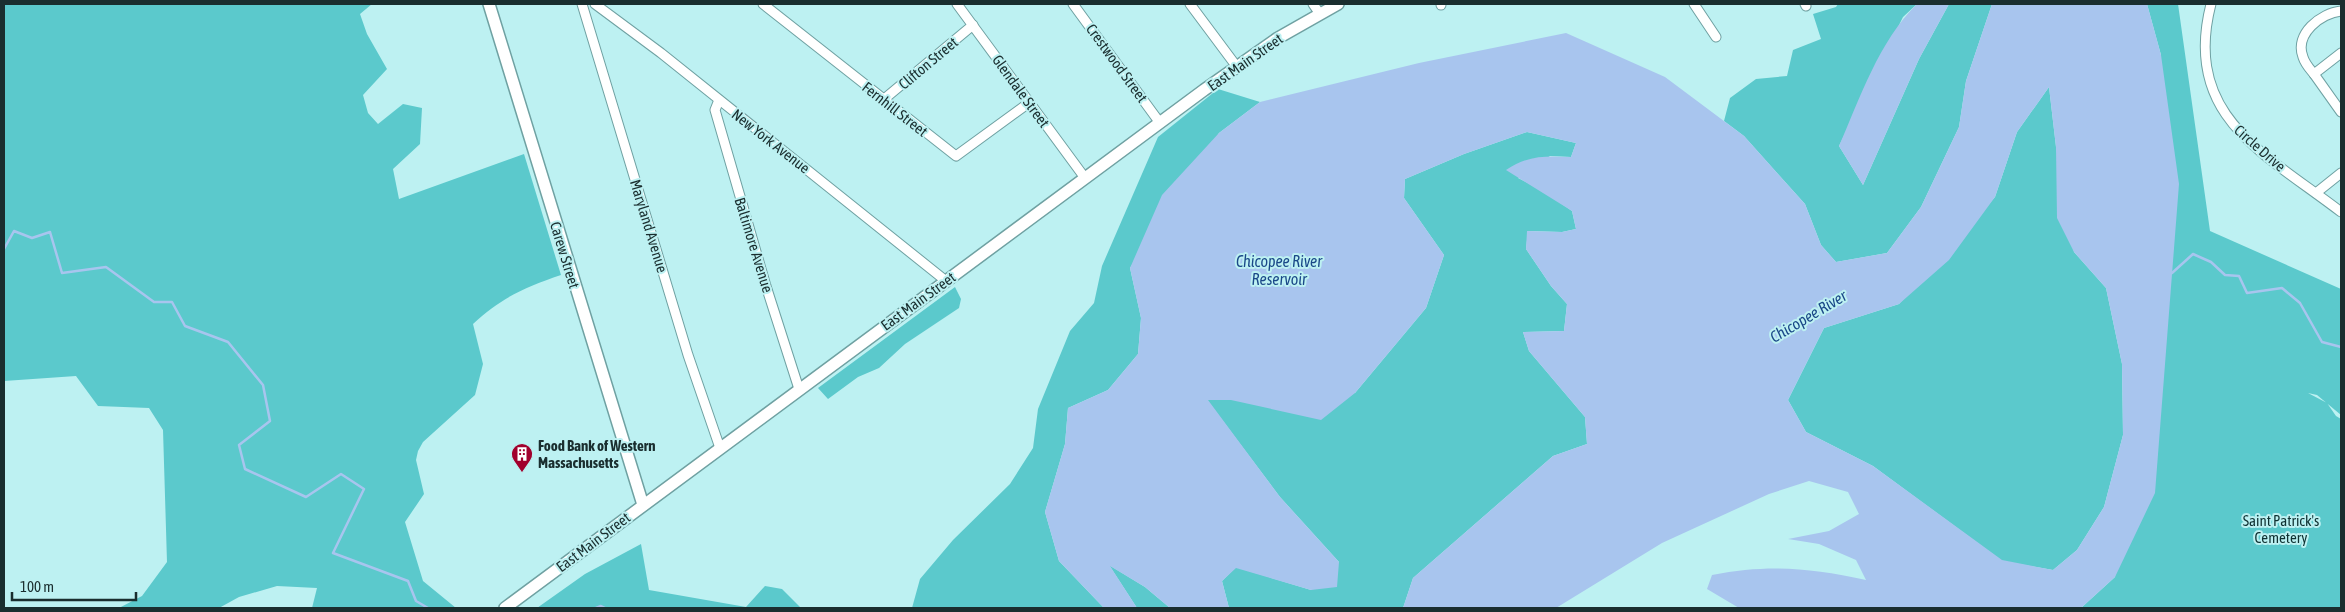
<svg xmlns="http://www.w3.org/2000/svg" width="2345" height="612" font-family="'Asap Condensed',sans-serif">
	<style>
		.green { fill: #5bc9cc }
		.water { fill: #a8c5ee; fill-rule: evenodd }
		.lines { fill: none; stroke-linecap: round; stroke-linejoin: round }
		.stream { stroke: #a8c5ee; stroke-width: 2.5 }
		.street-casing { stroke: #6fa1a2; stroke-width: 11 }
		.secondary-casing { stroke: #6fa1a2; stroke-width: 14 }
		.street { stroke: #fff; stroke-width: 9 }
		.secondary { stroke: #fff; stroke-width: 11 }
		.labels { text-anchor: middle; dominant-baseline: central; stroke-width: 4; stroke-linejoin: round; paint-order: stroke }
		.street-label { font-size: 15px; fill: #1a2e2f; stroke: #bdf1f2 }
		.poi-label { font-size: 15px; font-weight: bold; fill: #1a2e2f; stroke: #bdf1f2; text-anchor: start }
		.park-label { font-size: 15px; fill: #0f3132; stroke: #bdf1f2 }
		.water-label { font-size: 16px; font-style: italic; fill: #1a4888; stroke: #bdf1f2 }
	</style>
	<rect width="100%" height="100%" fill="#bdf1f2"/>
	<g class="green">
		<path d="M 4,4 L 372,4 L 360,14 L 367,34 L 387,69 L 363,95 L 368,113 L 378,124 L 403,104 L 422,108 L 420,144 L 393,169 L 399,199 L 524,154 L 561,275 C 525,287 501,298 473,324 L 483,364 L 475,395 L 423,442 L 418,451 L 416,460 L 424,494 L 405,522 L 423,581 L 456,608 L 312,608 L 317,588 L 277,586 L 239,597 L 219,608 L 119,608 L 142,596 L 167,562 L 163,430 L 149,408 L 98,406 L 76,376 L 4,381 Z"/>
		<path d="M 1838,4 L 1917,4 L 1903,17 L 1839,146 L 1863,185 L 1919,59 L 1949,4 L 1992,4 L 1966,81 L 1959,127 L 1921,207 L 1887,253 L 1836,262 L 1821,245 L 1805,204 L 1744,136 L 1724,121 L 1730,98 L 1756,79 L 1787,76 L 1793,50 L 1821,39 L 1813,14 L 1836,7 Z"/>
		<path d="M 2147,4 L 2178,4 L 2210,231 L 2341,289 L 2341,415 L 2317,395 L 2308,393 L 2327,403 L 2336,416 L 2341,419 L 2341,608 L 2081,608 L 2115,577 L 2161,55 Z"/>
		<path d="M 2049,87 L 2056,147 L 2074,252 L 2106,288 L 2122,364 L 2123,435 L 2104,507 L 2077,550 L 2053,570 L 2002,561 L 1873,466 L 1806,432 L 1788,400 L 1824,328 L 1899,304 L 1995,197 L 2017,132 Z"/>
		<path d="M 1218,89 L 1260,102 L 1219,133 L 1130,268 L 1141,318 L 1138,354 L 1108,390 L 1068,408 L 1065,444 L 1045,512 L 1059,561 L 1104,608 L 912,608 L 920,579 L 953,540 L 1010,484 L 1033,448 L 1038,409 L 1070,331 L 1094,303 L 1102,266 L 1158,137 Z"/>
		<path d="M 1527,132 L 1576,143 L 1571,157 L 1550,156 L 1518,178 L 1542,190 L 1572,211 L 1576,229 L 1562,232 L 1528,231 L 1526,249 L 1551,286 L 1567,304 L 1564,331 L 1523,332 L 1529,351 L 1585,417 L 1587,444 L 1553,456 L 1413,578 L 1403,608 L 1229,608 L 1222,581 L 1236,567 L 1311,590 L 1339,562 L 1280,497 L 1207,400 L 1355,393 L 1426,308 L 1444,255 L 1404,198 L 1405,179 L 1464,154 Z"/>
		<path d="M 955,287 L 961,299 L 959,308 L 905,344 L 879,368 L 858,377 L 828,399 L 818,388 Z"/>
		<path d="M 641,544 L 649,590 L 746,607 L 765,586 L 782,589 L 801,608 L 537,608 L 585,574 Z"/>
		<path d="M 1109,565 L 1145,587 L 1170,608 L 1137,608 Z"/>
	</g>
	<g class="water">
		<path d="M 1917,4 L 1949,4 L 1919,59 L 1863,185 L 1839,146 C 1860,98 1879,41 1917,4 Z"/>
		<path d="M 1992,4 L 2147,4 L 2161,55 L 2179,184 L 2155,493 L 2115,577 L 2081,608 L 1739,608 L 1707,589 L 1712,575 C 1769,564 1810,568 1866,580 L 1856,560 L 1819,544 L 1788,539 L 1829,531 L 1859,514 L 1848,492 L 1809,481 L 1769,494 L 1662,543 L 1556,608 L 1403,608 L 1413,578 L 1553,456 L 1587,444 L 1585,417 L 1529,351 L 1523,332 L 1564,331 L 1567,304 L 1551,286 L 1526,249 L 1527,231 L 1562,232 L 1576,229 L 1572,211 L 1506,170 C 1528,155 1546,156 1571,157 L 1576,143 L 1527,132 L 1464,154 L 1405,179 L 1404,198 L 1444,255 L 1426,308 L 1355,393 L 1321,420 L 1231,400 L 1208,400 L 1280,497 L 1339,562 L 1337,587 L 1311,590 L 1236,568 L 1222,581 L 1229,608 L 1170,608 L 1145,587 L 1110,566 L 1137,608 L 1104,608 L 1059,561 L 1045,512 L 1065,444 L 1068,408 L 1108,390 L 1138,354 L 1141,318 L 1130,268 L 1162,195 L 1219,133 L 1260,102 L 1419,63 L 1566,33 L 1665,77 L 1744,136 L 1805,204 L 1821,245 L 1836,262 L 1887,253 L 1921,207 L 1959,127 L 1966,81 ZM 2049,87 L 2056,147 L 2057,218 L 2074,252 L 2106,288 L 2122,364 L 2123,435 L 2104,507 L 2077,550 L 2053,570 L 2002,560 L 1873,466 L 1806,432 L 1788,400 L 1824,328 L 1899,304 L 1949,260 L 1995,197 L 2017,132 Z"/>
	</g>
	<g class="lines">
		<g class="stream">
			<path d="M 4,249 L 14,231 L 32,238 L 50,232 L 62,273 L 106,267 L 154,302 L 172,302 L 185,326 L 228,342 L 263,385 L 270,421 L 239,445 L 245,469 L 306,497 L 341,474 L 364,489 L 333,553 L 408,581 L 416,601 L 428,608"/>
			<path d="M 2172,273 L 2193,254 L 2211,262 L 2225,275 L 2239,276 L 2247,293 L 2282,288 L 2300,303 L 2322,342 L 2341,347"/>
			<path d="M 596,608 L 601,606 L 605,608"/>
		</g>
		<g class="street-casing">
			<g id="street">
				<path d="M 582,4 L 688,355 L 720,448"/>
				<path d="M 595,4 L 661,53 L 946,281"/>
				<path d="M 763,4 L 956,156 L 1030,102"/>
				<path d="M 957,4 L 1085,178"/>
				<path d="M 1073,4 L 1160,123"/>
				<path d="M 1190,4 L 1237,67"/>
				<path d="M 1313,4 L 1320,14"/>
				<path d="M 1441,4 L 1441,5"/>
				<path d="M 1694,4 L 1716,37"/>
				<path d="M 1805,4 L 1806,6"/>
				<path d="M 2211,4 C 2182,117 2266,154 2341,212"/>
				<path d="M 2341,53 L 2314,74 L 2341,112"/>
				<path d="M 2314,74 C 2310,69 2305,64 2303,57 C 2294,34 2321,13 2341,11"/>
				<path d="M 719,100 L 715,110 L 766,286 L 799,389"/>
				<path d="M 883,100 L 973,25"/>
				<path d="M 2316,193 L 2341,173"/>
			</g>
		</g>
		<g class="secondary-casing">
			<g id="secondary">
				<path d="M 489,4 L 643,505"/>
				<path d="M 505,608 L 1204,90 L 1278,38 L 1338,4"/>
			</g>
		</g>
		<use href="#street" class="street"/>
		<use href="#secondary" class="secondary"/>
	</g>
	<defs>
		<g id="building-pin" transform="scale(1.125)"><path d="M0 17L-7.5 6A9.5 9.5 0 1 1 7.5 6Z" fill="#a1002d" stroke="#bdf1f2"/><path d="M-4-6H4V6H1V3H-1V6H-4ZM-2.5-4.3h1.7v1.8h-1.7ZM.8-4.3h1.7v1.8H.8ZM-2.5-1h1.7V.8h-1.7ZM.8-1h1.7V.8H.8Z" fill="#fff"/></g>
	</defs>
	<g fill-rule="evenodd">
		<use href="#building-pin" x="522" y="454"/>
	</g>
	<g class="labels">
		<g class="street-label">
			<text transform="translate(1245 62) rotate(-35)">East Main Street</text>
			<text transform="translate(928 63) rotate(-40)">Clifton Street</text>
			<text transform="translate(1117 63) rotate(54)">Crestwood Street</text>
			<text transform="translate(1021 91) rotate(54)">Glendale Street</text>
			<text transform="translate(895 109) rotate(38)">Fernhill Street</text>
			<text transform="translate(771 141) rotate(38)">New York Avenue</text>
			<text transform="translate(2260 148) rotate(41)">Circle Drive</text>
			<text transform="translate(649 226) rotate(73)">Maryland Avenue</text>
			<text transform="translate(754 245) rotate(73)">Baltimore Avenue</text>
			<text transform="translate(565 255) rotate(73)">Carew Street</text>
			<text transform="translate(918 301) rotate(-36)">East Main Street</text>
			<text transform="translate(593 542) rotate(-37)">East Main Street</text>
		</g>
		<g class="poi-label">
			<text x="538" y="445">Food Bank of Western<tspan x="538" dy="17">Massachusetts</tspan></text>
		</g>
		<g class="park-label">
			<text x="2281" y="520">Saint Patrick's<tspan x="2281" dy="17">Cemetery</tspan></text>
		</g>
		<g class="water-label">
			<text x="1279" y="261">Chicopee River<tspan x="1279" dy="18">Reservoir</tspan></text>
			<text transform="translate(1808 316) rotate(-31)">Chicopee River</text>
		</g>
	</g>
	<rect width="2345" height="612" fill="none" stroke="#1a2e2f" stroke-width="10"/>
	<path d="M12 592v8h124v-8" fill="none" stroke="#1a2e2f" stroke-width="2.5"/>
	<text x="20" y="592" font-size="15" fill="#1a2e2f" stroke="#bdf1f2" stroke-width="4" paint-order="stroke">100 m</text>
</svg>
